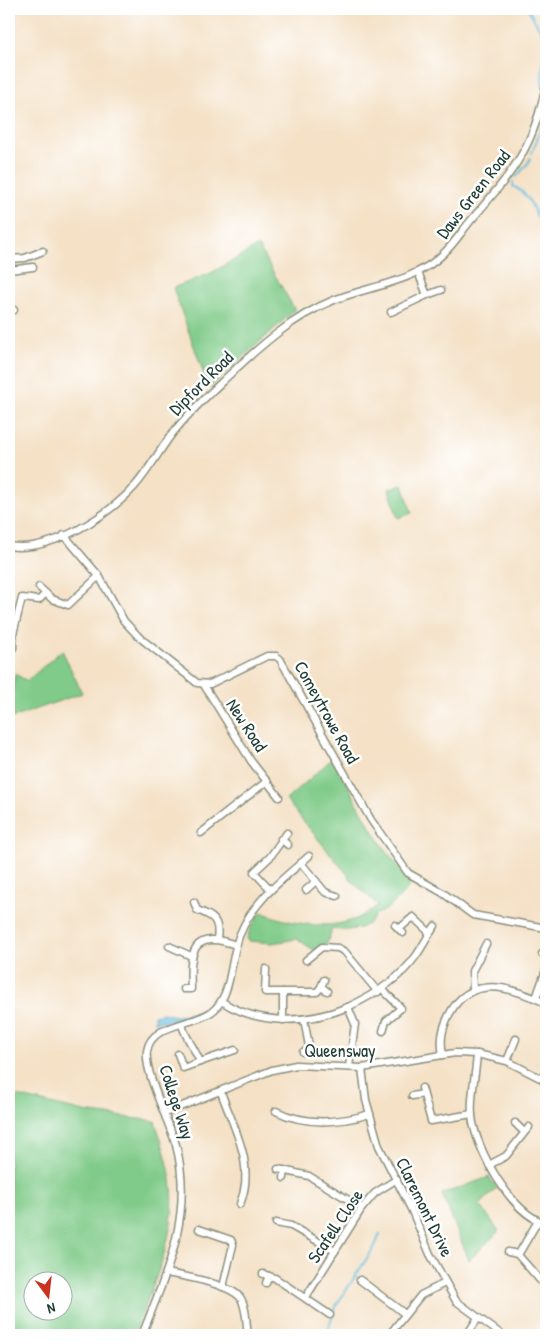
<svg xmlns="http://www.w3.org/2000/svg" width="555" height="1344" font-family="'Patrick Hand',sans-serif">
	<style>
		.green { fill: #80cb89; stroke: #50845e; fill-rule: evenodd }
		.water { fill: #5fbcdd; stroke: #3f7c88 }
		.lines { fill: none; stroke-linecap: round; stroke-linejoin: round }
		.stream { stroke: #5fbcdd; stroke-width: 2 }
		.minor-casing { stroke: #8a8f7d; stroke-width: 9 }
		.minor { stroke: #fff; stroke-width: 6 }
		.labels { text-anchor: middle; dominant-baseline: central; stroke-width: 5; stroke-linejoin: round; paint-order: stroke }
		.street-label { font-size: 18px; fill: #1f3d34; stroke: #fff }
	</style>
	<rect width="100%" height="100%" fill="#fff"/>
	<filter id="ink" filterUnits="userSpaceOnUse"><feTurbulence type="fractalNoise" baseFrequency=".02" numOctaves="2"/><feDisplacementMap in="SourceGraphic" scale="10" xChannelSelector="R" yChannelSelector="G"/><feConvolveMatrix kernelMatrix="1 2 1 2 8 2 1 2 1" color-interpolation-filters="sRGB"/></filter>
	<filter id="wash" filterUnits="userSpaceOnUse"><feTurbulence type="fractalNoise" baseFrequency=".0096" numOctaves="4" result="noise"/><feDisplacementMap in="SourceGraphic" scale="20" xChannelSelector="R" yChannelSelector="G"/><feGaussianBlur stdDeviation="1.12" result="paint"/><feColorMatrix in="noise" values="0 0 0 0 0 0 0 0 0 0 0 0 0 0 0 0 0 1.4 0 .05"/><feComposite in="paint" operator="in"/></filter>
	<g filter="url(#wash)">
		<rect width="100%" height="100%" fill="#f4e1c6"/>
		<g class="green">
			<path d="M 258,246 L 295,310 L 209,388 L 173,288 L 211,273 Z"/>
			<path d="M 403,485 L 412,513 L 398,518 L 389,489 Z"/>
			<path d="M 62,650 L 82,693 L 9,719 L 9,705 L 15,674 L 27,681 Z"/>
			<path d="M 333,758 C 351,789 385,863 414,880 C 404,893 390,911 375,914 C 370,931 347,931 332,929 L 327,944 L 314,950 L 297,939 L 272,943 L 249,941 L 247,939 L 250,929 L 261,912 C 297,927 347,934 378,905 L 356,885 L 286,800 Z"/>
			<path d="M 9,1094 L 84,1112 L 155,1121 C 161,1140 168,1160 171,1180 C 180,1232 151,1288 134,1335 L 9,1335 ZM 32,1282 L 62,1282 L 62,1312 L 32,1312 Z"/>
			<path d="M 489,1177 L 497,1188 L 480,1205 L 499,1231 L 469,1260 L 442,1194 Z"/>
		</g>
		<path class="water" d="M 195,1012 L 195,1015 L 177,1021 L 154,1022 L 154,1015 L 163,1013 L 177,1016 Z"/>
		<g class="lines">
			<g class="stream">
				<path d="M 528,9 L 544,36 L 542,86"/>
				<path d="M 532,153 L 546,115"/>
				<path d="M 516,177 L 529,162 L 530,158"/>
				<path d="M 513,182 L 513,186 C 536,198 530,214 546,227"/>
				<path d="M 326,1335 L 337,1304 L 375,1246 L 380,1234"/>
			</g>
		</g>
	</g>
	<g filter="url(#ink)">
		<g class="lines">
			<g class="minor-casing">
				<g id="minor">
					<path d="M 9,259 L 25,258 L 43,251"/>
					<path d="M 9,270 L 33,267"/>
					<path d="M 427,295 L 441,290"/>
					<path d="M 9,311 L 14,310"/>
					<path d="M 391,312 L 427,295 L 418,272"/>
					<path d="M 64,535 L 99,576 L 124,621 L 139,637 L 197,683 L 210,684 L 267,656 L 276,656 L 280,659 L 371,820 L 408,873 L 443,893 L 473,915 L 546,928"/>
					<path d="M 9,546 C 50,553 108,516 135,486 C 149,470 159,451 172,434 C 188,413 208,395 227,377 C 260,346 292,317 334,300 C 370,286 416,282 444,253 C 455,243 463,229 473,218 C 514,170 533,149 546,85"/>
					<path d="M 39,587 L 52,599 L 68,605 L 99,576"/>
					<path d="M 13,648 L 13,634 L 22,598 L 39,600 L 45,594"/>
					<path d="M 204,685 L 251,761 L 279,797"/>
					<path d="M 201,833 L 267,781"/>
					<path d="M 281,839 L 288,845"/>
					<path d="M 301,863 L 325,892 L 337,896"/>
					<path d="M 270,889 L 254,872 L 270,857 L 287,833"/>
					<path d="M 306,890 L 316,881"/>
					<path d="M 194,902 L 197,910 C 213,916 220,920 217,939"/>
					<path d="M 395,925 L 403,933"/>
					<path d="M 399,929 L 413,917 L 430,933"/>
					<path d="M 169,946 L 191,956"/>
					<path d="M 542,954 L 546,956"/>
					<path d="M 306,960 L 322,947 L 338,948 L 345,952 L 378,992"/>
					<path d="M 266,969 L 265,992 L 283,992"/>
					<path d="M 324,980 L 321,987 L 327,991"/>
					<path d="M 184,989 L 191,989 C 189,952 192,929 236,945"/>
					<path d="M 382,989 L 401,1008 L 386,1021 L 383,1031"/>
					<path d="M 473,989 L 472,971 L 486,944"/>
					<path d="M 536,998 L 546,970"/>
					<path d="M 221,1001 C 260,1026 306,1024 348,1007 L 355,1024 L 349,1067"/>
					<path d="M 348,1007 C 374,995 399,980 416,956 C 423,946 428,935 435,926"/>
					<path d="M 304,1019 L 310,1052"/>
					<path d="M 283,1020 L 283,992 L 317,992 L 321,987"/>
					<path d="M 182,1025 C 186,1039 195,1048 200,1062 L 235,1050"/>
					<path d="M 303,1052 L 318,1051"/>
					<path d="M 178,1054 L 183,1068 L 200,1062"/>
					<path d="M 477,1054 C 476,1074 470,1096 472,1116 C 475,1148 512,1216 546,1223"/>
					<path d="M 443,1055 C 440,1040 442,1029 449,1015 C 470,973 511,987 546,1003"/>
					<path d="M 507,1061 L 516,1039"/>
					<path d="M 362,1068 L 366,1100 L 379,1146 L 412,1211 L 430,1254 L 456,1301 L 502,1335"/>
					<path d="M 422,1088 L 431,1121 L 472,1114"/>
					<path d="M 221,1092 C 234,1129 256,1165 240,1204"/>
					<path d="M 412,1096 L 423,1094"/>
					<path d="M 276,1111 C 306,1126 339,1123 370,1114"/>
					<path d="M 165,1113 L 272,1070 L 296,1065 L 362,1068 L 455,1053 L 477,1054 L 507,1061 L 546,1081"/>
					<path d="M 515,1123 L 524,1132"/>
					<path d="M 489,1165 L 506,1156 L 529,1127"/>
					<path d="M 278,1169 L 309,1176 L 362,1208"/>
					<path d="M 284,1178 L 285,1170"/>
					<path d="M 538,1221 L 518,1255 L 546,1287"/>
					<path d="M 276,1223 L 291,1226 L 335,1251"/>
					<path d="M 199,1229 L 231,1240 L 233,1245 L 223,1287"/>
					<path d="M 508,1252 L 518,1254"/>
					<path d="M 166,1273 C 184,1276 228,1284 240,1297 C 247,1307 246,1324 248,1335"/>
					<path d="M 263,1274 L 275,1278 L 330,1315"/>
					<path d="M 360,1280 L 405,1314"/>
					<path d="M 266,1283 L 269,1276"/>
					<path d="M 306,1297 L 362,1208 L 375,1193 L 397,1179"/>
					<path d="M 333,1334 L 334,1335"/>
					<path d="M 142,1335 C 167,1272 194,1214 176,1145 C 169,1121 144,1073 147,1051 C 151,1022 197,1026 215,1009 C 233,991 230,957 240,934 C 254,900 282,880 309,856"/>
					<path d="M 389,1335 L 421,1295 L 445,1283"/>
					<path d="M 467,1335 L 478,1318"/>
				</g>
			</g>
			<use href="#minor" class="minor"/>
		</g>
	</g>
	<g class="labels">
		<g class="street-label">
			<text transform="translate(473 194) rotate(-52)">Daws Green Road</text>
			<text transform="translate(201 383) rotate(-45)">Dipford Road</text>
			<text transform="translate(327 712) rotate(61)">Comeytrowe Road</text>
			<text transform="translate(247 725) rotate(57)">New Road</text>
			<text x="340" y="1050">Queensway</text>
			<text transform="translate(177 1102) rotate(72)">College Way</text>
			<text transform="translate(425 1207) rotate(64)">Claremont Drive</text>
			<text transform="translate(335 1226) rotate(-56)">Scafell Close</text>
		</g>
	</g>
	<rect width="555" height="1344" fill="none" stroke="#fff" stroke-width="30"/>
	<g transform="translate(48 1296) rotate(165)"><circle r="24" fill="#ffffff" stroke="#a5b1ae"/>
	<path d="M0-4L9 19L0 12L-9 19Z" fill="#c8321e"/>
	<text y="-8" font-size="14" font-weight="bold" text-anchor="middle" fill="#1f3d34">N</text>
	</g>
</svg>
